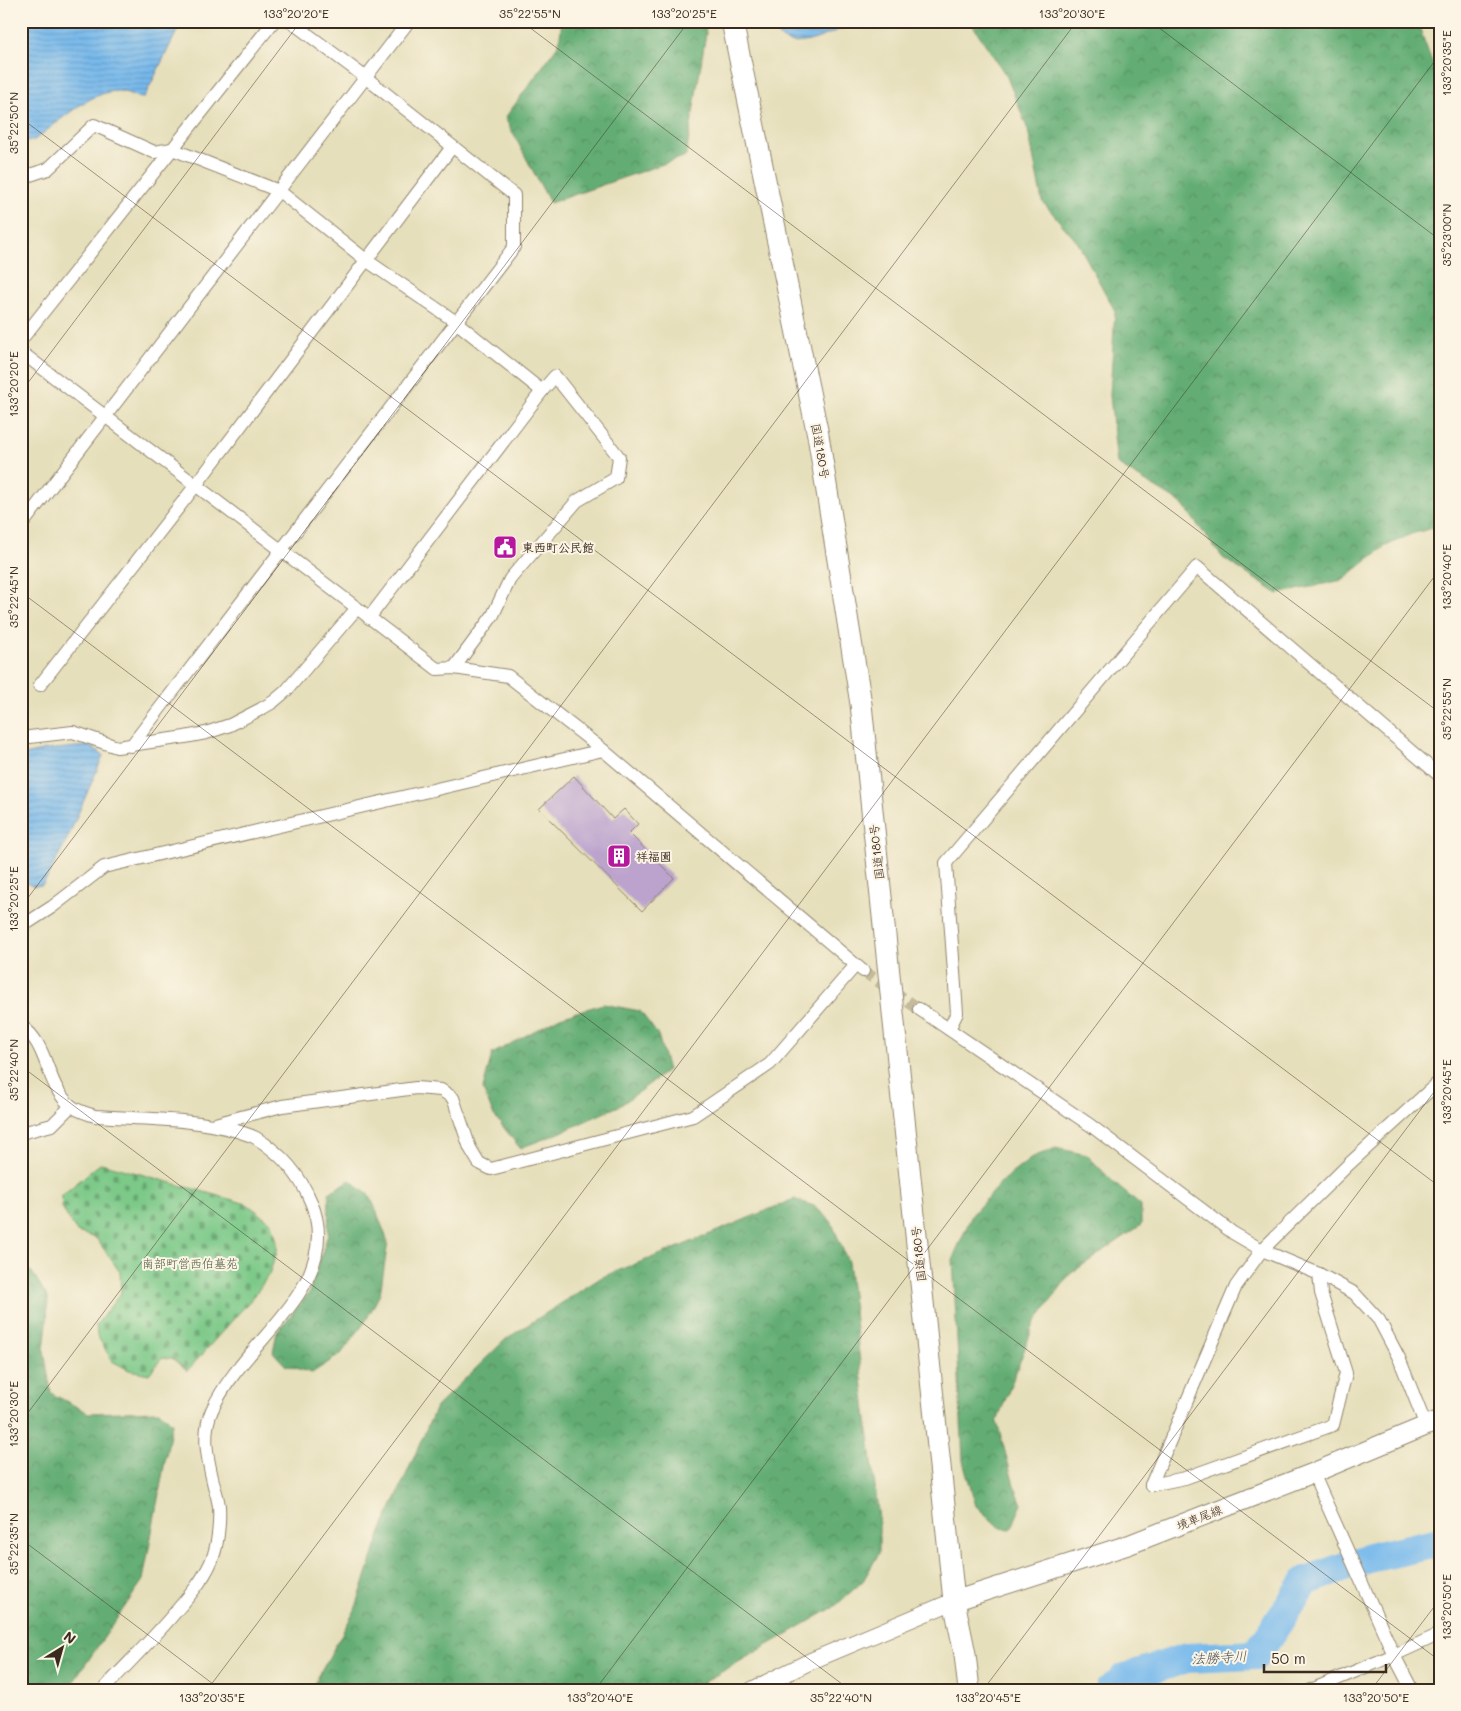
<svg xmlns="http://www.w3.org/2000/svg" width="1461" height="1711" font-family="Mali,'Klee One',sans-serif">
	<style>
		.forest { fill: url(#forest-crowns); stroke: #506c49 }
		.cemetery { fill: url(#cemetery-stones); stroke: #5b7a53 }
		.water { fill: url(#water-rules); stroke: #597285 }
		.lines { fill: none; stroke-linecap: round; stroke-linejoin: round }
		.river { stroke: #77b9ec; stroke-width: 30 }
		.building { fill: #bba3cd }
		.minor-tunnel { stroke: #c4bb9c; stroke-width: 12; stroke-dasharray: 12 6; stroke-linecap: butt }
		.minor-casing { stroke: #90846c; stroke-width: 14 }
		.tertiary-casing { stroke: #90846c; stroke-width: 18 }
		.secondary-casing { stroke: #90846c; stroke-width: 21 }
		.trunk-casing { stroke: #90846c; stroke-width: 23 }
		.minor { stroke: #fff; stroke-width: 12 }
		.tertiary { stroke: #fff; stroke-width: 16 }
		.secondary { stroke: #fff; stroke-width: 19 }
		.trunk { stroke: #fff; stroke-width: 21 }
		.ticks { fill: none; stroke: #3b2a1e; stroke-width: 1; stroke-opacity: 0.45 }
		.labels { text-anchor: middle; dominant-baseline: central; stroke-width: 4; stroke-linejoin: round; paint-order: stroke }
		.street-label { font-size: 12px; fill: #3b2a1e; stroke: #fcf5e5 }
		.poi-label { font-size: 12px; font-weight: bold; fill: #3b2a1e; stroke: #fcf5e5; text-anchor: start }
		.park-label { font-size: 12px; fill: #4e5a3e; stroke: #fcf5e5 }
		.water-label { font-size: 14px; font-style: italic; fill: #4d555c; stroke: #fcf5e5 }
		.neatline { fill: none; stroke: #3b2a1e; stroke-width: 2 }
		.ticks-label { font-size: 12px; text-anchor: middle; fill: #3b2a1e }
	</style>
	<defs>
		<pattern id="forest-crowns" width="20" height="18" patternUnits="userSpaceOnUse" patternTransform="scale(1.25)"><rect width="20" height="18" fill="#64ad74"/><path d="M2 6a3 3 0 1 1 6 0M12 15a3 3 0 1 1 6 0" fill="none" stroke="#548d5f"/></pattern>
		<pattern id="cemetery-stones" width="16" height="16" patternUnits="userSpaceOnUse" patternTransform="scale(1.25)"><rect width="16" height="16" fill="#7bc988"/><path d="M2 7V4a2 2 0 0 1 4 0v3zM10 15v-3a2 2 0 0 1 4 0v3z" fill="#66a36f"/></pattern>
		<pattern id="water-rules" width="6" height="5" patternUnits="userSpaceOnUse" patternTransform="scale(1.25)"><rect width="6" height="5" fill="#77b9ec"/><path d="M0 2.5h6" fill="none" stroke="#6397bf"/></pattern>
	</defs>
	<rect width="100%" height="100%" fill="#fcf5e5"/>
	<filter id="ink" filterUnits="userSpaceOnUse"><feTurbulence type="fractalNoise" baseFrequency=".02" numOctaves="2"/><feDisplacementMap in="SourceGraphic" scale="10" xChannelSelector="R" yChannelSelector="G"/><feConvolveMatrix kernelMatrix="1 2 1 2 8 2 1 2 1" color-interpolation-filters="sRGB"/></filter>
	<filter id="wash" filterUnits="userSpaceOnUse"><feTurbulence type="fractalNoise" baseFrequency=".0096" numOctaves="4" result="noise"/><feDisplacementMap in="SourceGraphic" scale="20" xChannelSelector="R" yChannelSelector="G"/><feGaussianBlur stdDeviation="1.12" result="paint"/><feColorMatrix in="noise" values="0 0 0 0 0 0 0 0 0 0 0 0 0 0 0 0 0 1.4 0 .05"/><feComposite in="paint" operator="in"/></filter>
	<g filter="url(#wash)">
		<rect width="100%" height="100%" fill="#e6dfbb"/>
		<g class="forest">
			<path d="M 562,21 L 704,21 L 706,33 L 686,156 L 550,203 L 505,118 L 559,44 Z"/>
			<path d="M 970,21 L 1417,21 L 1440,84 L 1440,526 L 1411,534 L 1384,547 L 1342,580 L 1278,594 L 1223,558 L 1181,503 L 1117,464 L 1110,395 L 1115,311 L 1078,243 L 1042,201 L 1028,130 L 1007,77 Z"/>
			<path d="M 603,1004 L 640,1011 L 658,1035 L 668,1070 L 621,1105 L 557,1134 L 520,1148 L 493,1114 L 483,1089 L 492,1054 L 560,1017 Z"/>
			<path d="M 1056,1148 L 1087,1155 L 1114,1183 L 1141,1206 L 1141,1225 L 1070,1274 L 1034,1324 L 997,1422 L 1014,1485 L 1022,1504 L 1011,1529 L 1000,1528 L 976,1506 L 963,1461 L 953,1258 L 972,1215 L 1003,1180 L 1033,1157 Z"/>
			<path d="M 350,1180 L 371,1197 L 388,1242 L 380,1294 L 365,1322 L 341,1354 L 312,1373 L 285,1365 L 273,1352 L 277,1332 L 309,1293 L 328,1234 L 329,1193 Z"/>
			<path d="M 794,1199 L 814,1206 L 831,1221 L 848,1262 L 879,1520 L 879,1553 L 863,1581 L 834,1607 L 690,1690 L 311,1690 L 355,1610 L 381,1532 L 436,1407 L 506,1339 L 602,1277 L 679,1247 Z"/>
			<path d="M 21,1268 L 32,1272 L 48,1298 L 47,1323 L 44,1350 L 51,1393 L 88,1413 L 159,1411 L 172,1423 L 143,1580 L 68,1690 L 21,1690 Z"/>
		</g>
		<path class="cemetery" d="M 101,1163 L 247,1204 L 272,1223 L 277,1242 L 277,1252 L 269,1274 L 255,1295 L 187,1371 L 172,1358 L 162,1358 L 149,1374 L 129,1370 L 112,1361 L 97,1335 L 96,1325 L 121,1293 L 120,1272 L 96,1238 L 77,1232 L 62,1208 L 61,1196 Z"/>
		<g class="water">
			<path d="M 21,21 L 182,21 L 144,98 C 135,98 128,91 118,91 C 89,91 57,124 34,140 L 29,141 L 21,140 Z"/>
			<path d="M 775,21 L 857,21 C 839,29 794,55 779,36 C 776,33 775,26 775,21 Z"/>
			<path d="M 88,746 L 100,752 L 103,756 L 68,837 L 47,878 L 42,885 L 34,886 L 21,881 L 21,756 L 45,750 Z"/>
		</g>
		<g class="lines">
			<path class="river" d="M 1110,1690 L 1125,1678 L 1187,1658 L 1256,1655 L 1306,1581 L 1369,1558 L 1440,1542"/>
		</g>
		<g id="blocks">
			<path class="building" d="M 574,776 L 613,819 L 624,809 L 638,824 L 629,833 L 674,878 L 642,911 L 539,809 Z"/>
		</g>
	</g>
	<g filter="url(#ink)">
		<use href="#blocks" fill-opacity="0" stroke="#90846c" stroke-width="1"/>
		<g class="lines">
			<path class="minor-tunnel" d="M 863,971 L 919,1009"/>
			<g class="minor-casing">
				<g id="minor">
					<path d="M 21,173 L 30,175 L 48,169 L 94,125 L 154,152 L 172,149 L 279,191 L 366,260 L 456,322 L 542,391 L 555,376 L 619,457 L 616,478 L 577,501 L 510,579 L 493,615 L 454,668"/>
					<path d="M 21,340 L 274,21"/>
					<path d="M 21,352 L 437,669 L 454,668 L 508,676 L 603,750 L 863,971"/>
					<path d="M 21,526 L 409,21"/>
					<path d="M 369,618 L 542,391"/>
					<path d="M 40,685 L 196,485 L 452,147"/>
					<path d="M 21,738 L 73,732 L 117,747 L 185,737 L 206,733 L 230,725 L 261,709 L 273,702 L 286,691 L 357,608"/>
					<path d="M 131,746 L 514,247 L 514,195 L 365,77 L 290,21"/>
					<path d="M 21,927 L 52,907 L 104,867 L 603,750"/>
					<path d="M 919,1009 L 1090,1125 L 1233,1233 L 1262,1250 L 1319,1274 L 1354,1293 L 1379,1320 L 1399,1358 L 1426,1426"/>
					<path d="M 21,1026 C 49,1044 45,1084 70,1105 C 77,1111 86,1113 95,1116 C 140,1119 195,1118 237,1131 C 243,1133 251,1135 256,1138 C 282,1154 300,1175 311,1202 C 325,1235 317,1266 298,1295 C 273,1333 231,1368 212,1410 C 201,1434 208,1461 214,1486 C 216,1492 218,1499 219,1506 C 220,1522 218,1547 211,1562 C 203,1580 190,1595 178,1609 C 155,1637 128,1663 103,1690"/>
					<path d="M 949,1029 L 957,1013 L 946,863 L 1197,567 L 1440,776"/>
					<path d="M 215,1124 L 282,1106 L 416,1088 L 441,1090 L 453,1098 L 470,1148 L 479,1163 L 491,1169 L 693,1116 L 770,1064 L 855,966"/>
					<path d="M 21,1133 L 52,1125 L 71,1106"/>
					<path d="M 1313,1473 L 1394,1655 L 1412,1690"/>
					<path d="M 1151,1485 L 1236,1286 L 1262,1250 L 1349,1164 L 1440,1081"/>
					<path d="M 1151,1485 L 1185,1478 L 1333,1425 L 1346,1373 L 1321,1293 L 1319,1274"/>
					<path d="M 1311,1690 L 1394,1655 L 1440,1634"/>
				</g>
			</g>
			<g class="tertiary-casing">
				<path id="tertiary" d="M 752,1690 L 811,1661 L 954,1601"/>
			</g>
			<g class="secondary-casing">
				<path id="secondary" d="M 954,1601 L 1128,1545 L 1313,1473 L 1440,1420"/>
			</g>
			<g class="trunk-casing">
				<path id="trunk" d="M 732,21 L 818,435 L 861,704 L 954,1601 L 965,1654 L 969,1690"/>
			</g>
			<use href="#minor" class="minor"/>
			<use href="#tertiary" class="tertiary"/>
			<use href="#secondary" class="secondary"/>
			<use href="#trunk" class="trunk"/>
		</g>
	</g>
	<path class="ticks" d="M 521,21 L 1440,713M 1150,21 L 1440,240M 21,118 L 1440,1187M 21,392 L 301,21M 21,592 L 1440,1661M 21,907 L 689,21M 21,1066 L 850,1690M 21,1422 L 1077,21M 21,1539 L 221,1690M 207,1690 L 1440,54M 595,1690 L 1440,569M 983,1690 L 1440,1084M 1371,1690 L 1440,1599"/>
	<defs>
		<g id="civic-square" transform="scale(1.25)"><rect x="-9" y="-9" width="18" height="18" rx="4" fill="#b5179e" stroke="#fcf5e5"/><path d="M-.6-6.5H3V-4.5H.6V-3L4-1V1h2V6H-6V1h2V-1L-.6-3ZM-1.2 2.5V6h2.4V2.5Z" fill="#fff"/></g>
		<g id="building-square" transform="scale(1.25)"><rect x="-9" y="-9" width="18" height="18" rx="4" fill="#b5179e" stroke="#fcf5e5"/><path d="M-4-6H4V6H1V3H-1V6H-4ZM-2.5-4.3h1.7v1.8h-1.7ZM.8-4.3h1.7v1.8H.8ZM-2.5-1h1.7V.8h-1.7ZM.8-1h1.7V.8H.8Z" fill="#fff"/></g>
	</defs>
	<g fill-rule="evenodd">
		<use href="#civic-square" x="505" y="547"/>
		<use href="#building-square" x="619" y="856"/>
	</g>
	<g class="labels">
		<g class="street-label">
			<text transform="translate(821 451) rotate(80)">国道180号</text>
			<text transform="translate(876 852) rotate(-96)">国道180号</text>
			<text transform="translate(918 1254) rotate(-96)">国道180号</text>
			<text transform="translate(1199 1517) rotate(-21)">境車尾線</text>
		</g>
		<g class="poi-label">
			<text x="522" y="547">東西町公民館</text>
			<text x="636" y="856">祥福園</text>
		</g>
		<g class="park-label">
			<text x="190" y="1263">南部町営西伯墓苑</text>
		</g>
		<g class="water-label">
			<text transform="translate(1219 1657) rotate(-3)">法勝寺川</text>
		</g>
	</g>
	<rect width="1461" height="1711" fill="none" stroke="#fcf5e5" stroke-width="55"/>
	<g transform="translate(62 1648) rotate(37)" stroke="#fcf5e5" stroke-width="4" paint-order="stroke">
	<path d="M0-4L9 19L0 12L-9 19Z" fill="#3b2a1e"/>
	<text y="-8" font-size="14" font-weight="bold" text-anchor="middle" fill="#3b2a1e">N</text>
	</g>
	<path d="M1264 1664v8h122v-8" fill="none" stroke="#3b2a1e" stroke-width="2.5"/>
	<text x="1271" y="1664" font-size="15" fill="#3b2a1e" stroke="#fcf5e5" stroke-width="4" paint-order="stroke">50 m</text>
	<rect x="28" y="28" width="1406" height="1656" class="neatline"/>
	<g class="ticks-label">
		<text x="296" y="18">133°20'20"E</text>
		<text x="530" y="18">35°22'55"N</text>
		<text x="684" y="18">133°20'25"E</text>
		<text x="1072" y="18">133°20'30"E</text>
		<text transform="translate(1447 63) rotate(-90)" y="4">133°20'35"E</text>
		<text transform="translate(14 123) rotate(-90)" y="4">35°22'50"N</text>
		<text transform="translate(1447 235) rotate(-90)" y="4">35°23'00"N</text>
		<text transform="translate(14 384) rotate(-90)" y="4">133°20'20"E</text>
		<text transform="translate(1447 577) rotate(-90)" y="4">133°20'40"E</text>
		<text transform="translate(14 597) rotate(-90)" y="4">35°22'45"N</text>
		<text transform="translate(1447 709) rotate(-90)" y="4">35°22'55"N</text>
		<text transform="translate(14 899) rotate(-90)" y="4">133°20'25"E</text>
		<text transform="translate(14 1070) rotate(-90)" y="4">35°22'40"N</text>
		<text transform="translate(1447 1092) rotate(-90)" y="4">133°20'45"E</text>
		<text transform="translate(14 1414) rotate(-90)" y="4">133°20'30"E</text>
		<text transform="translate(14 1544) rotate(-90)" y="4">35°22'35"N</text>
		<text transform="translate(1447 1607) rotate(-90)" y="4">133°20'50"E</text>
		<text x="212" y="1702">133°20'35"E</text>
		<text x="600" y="1702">133°20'40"E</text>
		<text x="841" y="1702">35°22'40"N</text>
		<text x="988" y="1702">133°20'45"E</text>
		<text x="1376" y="1702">133°20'50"E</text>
	</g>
</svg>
